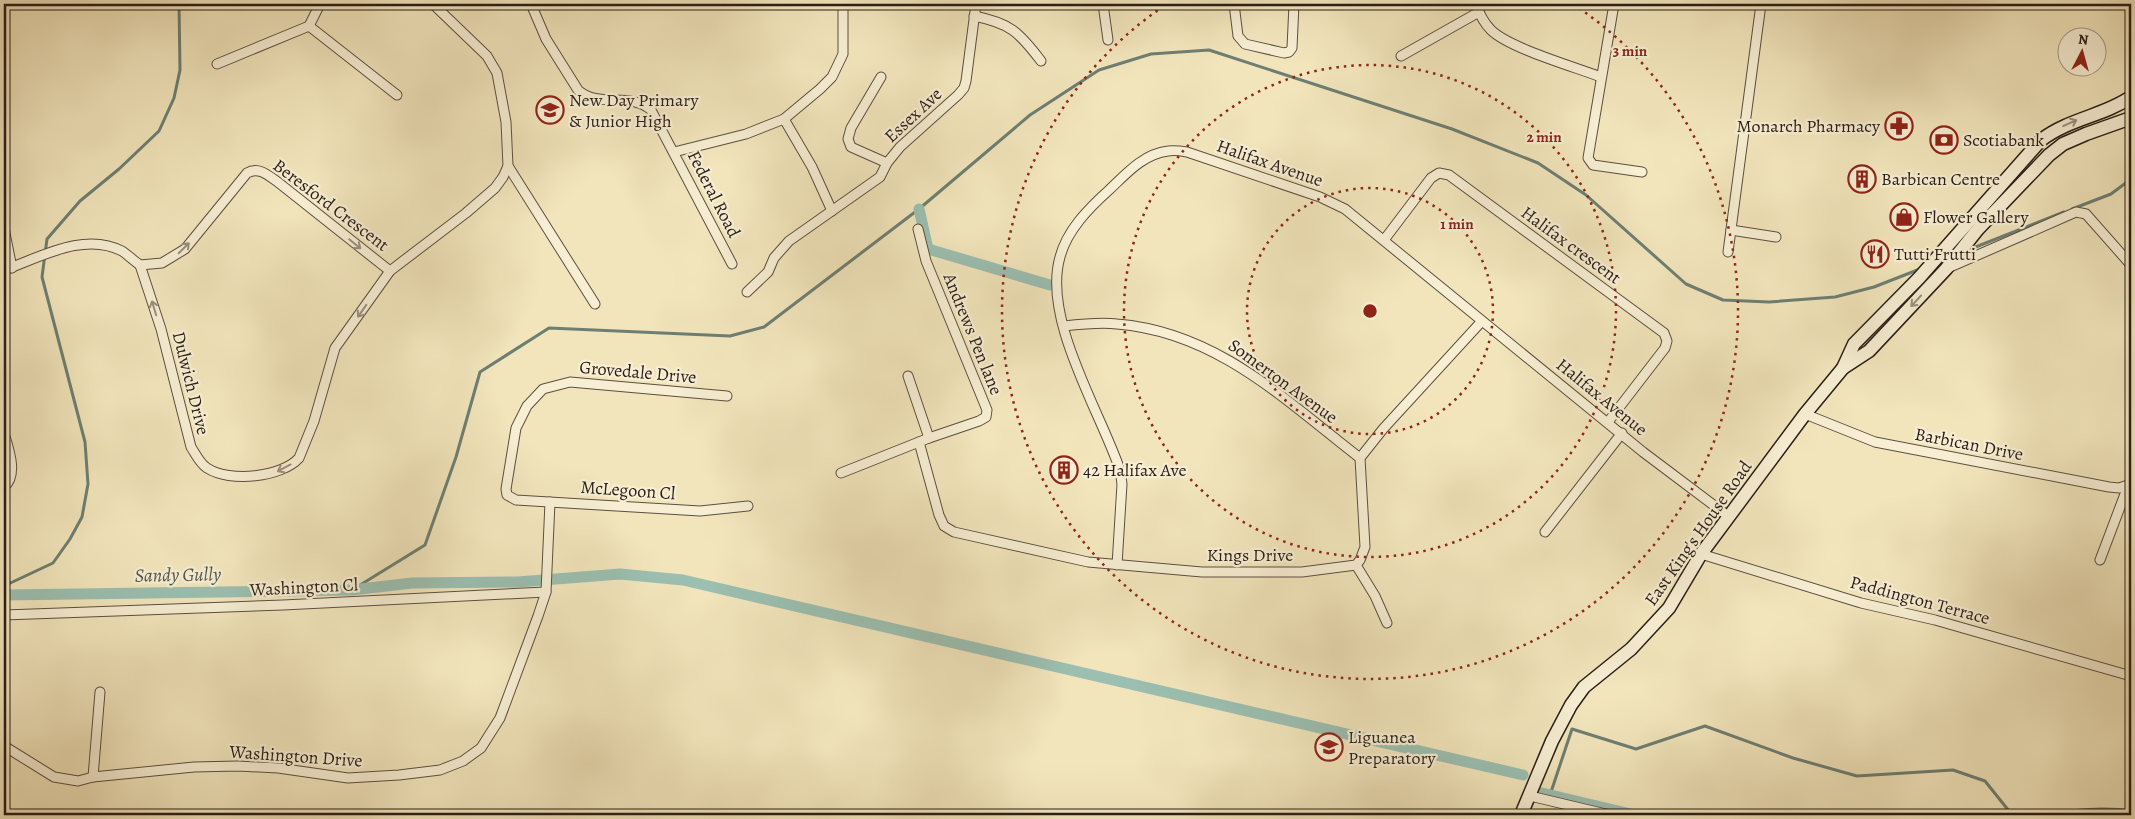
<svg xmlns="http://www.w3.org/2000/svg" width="2135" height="819" font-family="Alegreya,serif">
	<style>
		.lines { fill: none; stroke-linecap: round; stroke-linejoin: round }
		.stream { stroke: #6d7f73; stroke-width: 3 }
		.canal { stroke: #9bbfb1; stroke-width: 11 }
		.street-casing { stroke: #5b5040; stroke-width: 11 }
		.secondary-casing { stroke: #291e17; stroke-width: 15 }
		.street { stroke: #f7eed3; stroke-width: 9 }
		.secondary { stroke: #f7eed3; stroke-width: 12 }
		.oneway { stroke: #9a907e }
		.ring { fill: none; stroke: #8f2418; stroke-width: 2.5; stroke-dasharray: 2.5 5 }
		.labels { text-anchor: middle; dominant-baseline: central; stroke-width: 4.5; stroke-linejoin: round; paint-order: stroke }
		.poi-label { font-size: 18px; fill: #291e17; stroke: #f7eed3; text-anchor: start }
		.street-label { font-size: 18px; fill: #291e17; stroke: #f7eed3 }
		.water-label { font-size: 19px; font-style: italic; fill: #51564d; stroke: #f7eed3 }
		.centre { fill: #8f2418; stroke: #f7eed3; stroke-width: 2.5 }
		.ring-label { font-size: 15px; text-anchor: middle; font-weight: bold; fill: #8f2418; stroke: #f7eed3; stroke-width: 4.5; stroke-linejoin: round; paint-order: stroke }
	</style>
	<rect width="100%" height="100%" fill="#f2e5bc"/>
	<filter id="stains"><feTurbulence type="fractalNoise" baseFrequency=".004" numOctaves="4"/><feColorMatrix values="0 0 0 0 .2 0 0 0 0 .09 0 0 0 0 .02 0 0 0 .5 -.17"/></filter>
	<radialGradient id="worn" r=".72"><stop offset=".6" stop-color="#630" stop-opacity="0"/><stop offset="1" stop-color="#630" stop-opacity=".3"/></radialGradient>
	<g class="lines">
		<g class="stream">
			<path d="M 2072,209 L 2111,194 L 2131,179"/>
			<path d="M 1968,250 L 2064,212"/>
			<path d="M 4,586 L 53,563 L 70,539 L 82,517 L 88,484 L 85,442 L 42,277 L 47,239 L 80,201 L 119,169 L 159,131 L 174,98 L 180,70 L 179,4"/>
			<path d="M 352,590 L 425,545 L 456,457 L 480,372 L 549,328 L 730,336 L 764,327 L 919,209 L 1030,115 L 1099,70 L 1151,54 L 1209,50 L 1452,129 L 1538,163 L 1586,195 L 1686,284 L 1723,300 L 1769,302 L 1835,297 L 1874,287 L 1920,269"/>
			<path d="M 1550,795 L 1572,729 L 1636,749 L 1705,726 L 1793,758 L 1857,776 L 1953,770 L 1985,781 L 2009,811 C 2049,818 2091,804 2131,811"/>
		</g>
		<g class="canal">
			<path d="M 919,209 L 928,249 L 1050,285"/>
			<path d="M 4,595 L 352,590 L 412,583 L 518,582 L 620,574 L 683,580 L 1523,775"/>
			<path d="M 1542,793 L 1635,815"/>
		</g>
		<g class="street-casing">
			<g id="street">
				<path d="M 531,4 L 546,39 L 578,90 C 599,109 630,91 651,110 L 732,264"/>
				<path d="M 1103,4 L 1108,40"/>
				<path d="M 1234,4 L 1238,36 L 1245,44 L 1284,53 L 1289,52 L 1292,48 L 1294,4"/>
				<path d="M 1476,4 C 1479,13 1484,23 1491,30 C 1509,48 1575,67 1601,77"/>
				<path d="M 1614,4 L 1588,158 L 1593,165 L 1642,172"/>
				<path d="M 974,16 C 1010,23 1019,32 1041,61"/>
				<path d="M 309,26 L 397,95"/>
				<path d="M 1401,56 L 1479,12"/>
				<path d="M 217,64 L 309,26 L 320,4"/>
				<path d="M 881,77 L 851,128 L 848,139 L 851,147 L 887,163"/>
				<path d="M 784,119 L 812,167 L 832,211"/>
				<path d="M 674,152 L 746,134 L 784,119 L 820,89 L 832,77 L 843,54 L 843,4"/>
				<path d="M 508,166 L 595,304"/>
				<path d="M 4,228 L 12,268"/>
				<path d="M 1731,230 L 1776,237"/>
				<path d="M 1384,240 L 1431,178 L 1439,173 L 1449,175 L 1664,333 L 1667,341 L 1665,348 L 1608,422"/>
				<path d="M 1728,252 L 1761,4"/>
				<path d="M 140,265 L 161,329 L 191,447 C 195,453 200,464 207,468 C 230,483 282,477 299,458 L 314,421 L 335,348 L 390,271 L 466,213 L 495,188 L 503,177 L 508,166 L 506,122 L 497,73 L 487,56 L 433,4"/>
				<path d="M 140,265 L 162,263 L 185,249 L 247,173 C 259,166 269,176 279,183 L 390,271"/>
				<path d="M 1948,268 L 2076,212 L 2086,214 L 2131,265"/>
				<path d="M 4,270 C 39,258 84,231 122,251 C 128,255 134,261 140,265"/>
				<path d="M 747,292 L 768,272 L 774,258 L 789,241 L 880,177 L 887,163 L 900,147 L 958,95 L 964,88 L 966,81 L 976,4"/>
				<path d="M 1064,326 C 1082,324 1100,322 1117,324 C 1217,332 1285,400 1360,458"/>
				<path d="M 908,376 L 929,438"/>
				<path d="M 727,396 L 570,382 L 543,389 L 527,406 L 516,428 L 506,489 L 507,495 L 516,500 L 700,511 L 748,506"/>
				<path d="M 1805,414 L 1875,442 L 2109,487 L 2119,488 L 2131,484"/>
				<path d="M 4,433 C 8,447 19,475 4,487"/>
				<path d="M 919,442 L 939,515 L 944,526 L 954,532 L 1088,562 L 1202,572 L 1302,572 L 1356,565 L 1360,560 L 1365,547 L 1360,458 L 1383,429 L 1482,321"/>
				<path d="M 841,473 L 929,438 L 979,421 L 986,417 L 987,410 L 926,261 L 918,229"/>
				<path d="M 1545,532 L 1622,433"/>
				<path d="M 1701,554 L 1861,603 L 1935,620 L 2131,676"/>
				<path d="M 2100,560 L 2128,486"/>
				<path d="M 1117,565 L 1122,484 L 1120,470 C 1100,411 1042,319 1060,257 C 1067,230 1089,208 1109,190 C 1126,174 1143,154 1168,151 C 1174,150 1181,151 1187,152 L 1320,197 L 1345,209 L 1643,452 L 1728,516"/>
				<path d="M 1356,565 L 1375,596 L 1387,623"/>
				<path d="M 4,615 L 283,605 L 546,592"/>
				<path d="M 4,746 L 54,777 L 78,781 L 93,777 L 194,767 L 238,766 L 278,768 L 348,778 L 399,775 L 440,770 L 463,761 L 481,748 L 500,718 L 538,616 L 546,592 L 550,502"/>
				<path d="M 93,777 L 100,692"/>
				<path d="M 1530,796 L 1610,815"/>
			</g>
		</g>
		<g class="secondary-casing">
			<g id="secondary">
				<path d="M 1843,368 L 1869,351 L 1946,269 L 1978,229 L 2049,155 L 2063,144 L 2086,134 L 2131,118"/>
				<path d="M 1521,815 L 1552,741 L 1571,705 L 1584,687 L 1631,649 L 1669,608 L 1701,554 L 1805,414 L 1843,368 L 1854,344 L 1919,278 L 2041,140 C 2070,118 2104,116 2131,97"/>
			</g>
		</g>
		<use href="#street" class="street"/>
		<use href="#secondary" class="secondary"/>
	</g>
	<defs><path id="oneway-shaft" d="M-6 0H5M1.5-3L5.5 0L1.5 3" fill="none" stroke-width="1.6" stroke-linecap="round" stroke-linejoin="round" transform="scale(1.25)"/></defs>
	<g class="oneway">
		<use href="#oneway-shaft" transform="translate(2070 123) rotate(-24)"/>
		<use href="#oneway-shaft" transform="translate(355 244) rotate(39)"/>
		<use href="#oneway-shaft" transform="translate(184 248) rotate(-45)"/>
		<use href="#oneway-shaft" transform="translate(1916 301) rotate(133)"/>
		<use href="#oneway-shaft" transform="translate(154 308) rotate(-107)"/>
		<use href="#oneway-shaft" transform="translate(362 311) rotate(125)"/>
		<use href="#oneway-shaft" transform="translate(284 468) rotate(152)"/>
	</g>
	<g class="ring">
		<circle cx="1370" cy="311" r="123"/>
		<circle cx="1370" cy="311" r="246"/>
		<path d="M1573 4A368 368 0 1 1 1167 4"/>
	</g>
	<defs>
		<g id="school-ring" transform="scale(1.4375)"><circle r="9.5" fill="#f7eed3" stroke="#8f2418" stroke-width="1.5"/><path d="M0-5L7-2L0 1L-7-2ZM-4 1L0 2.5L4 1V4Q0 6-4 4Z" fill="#8f2418"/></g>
		<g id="pharmacy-ring" transform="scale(1.4375)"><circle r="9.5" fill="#f7eed3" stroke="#8f2418" stroke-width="1.5"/><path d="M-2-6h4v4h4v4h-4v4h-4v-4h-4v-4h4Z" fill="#8f2418"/></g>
		<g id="bank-ring" transform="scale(1.4375)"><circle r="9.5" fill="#f7eed3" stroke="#8f2418" stroke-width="1.5"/><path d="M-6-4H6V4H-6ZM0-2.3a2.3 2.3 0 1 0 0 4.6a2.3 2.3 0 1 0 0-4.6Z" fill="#8f2418"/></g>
		<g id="building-ring" transform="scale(1.4375)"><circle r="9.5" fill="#f7eed3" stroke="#8f2418" stroke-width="1.5"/><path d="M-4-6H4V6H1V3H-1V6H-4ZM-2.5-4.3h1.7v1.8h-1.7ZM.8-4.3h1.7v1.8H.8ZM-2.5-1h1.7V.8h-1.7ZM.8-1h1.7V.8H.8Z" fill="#8f2418"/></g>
		<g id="shop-ring" transform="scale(1.4375)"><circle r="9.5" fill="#f7eed3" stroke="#8f2418" stroke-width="1.5"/><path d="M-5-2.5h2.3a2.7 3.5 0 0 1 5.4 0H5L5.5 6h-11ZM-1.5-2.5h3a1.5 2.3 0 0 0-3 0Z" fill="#8f2418"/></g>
		<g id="restaurant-ring" transform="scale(1.4375)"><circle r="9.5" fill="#f7eed3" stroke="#8f2418" stroke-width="1.5"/><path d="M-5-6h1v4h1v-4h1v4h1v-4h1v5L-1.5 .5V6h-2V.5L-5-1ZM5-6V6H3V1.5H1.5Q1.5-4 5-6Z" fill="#8f2418"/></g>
	</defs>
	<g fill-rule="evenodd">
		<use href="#school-ring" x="550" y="110"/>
		<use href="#pharmacy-ring" x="1899" y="126"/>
		<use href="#bank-ring" x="1944" y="140"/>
		<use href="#building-ring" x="1862" y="179"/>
		<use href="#shop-ring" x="1904" y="217"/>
		<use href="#restaurant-ring" x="1875" y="254"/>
		<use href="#building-ring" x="1064" y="470"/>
		<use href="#school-ring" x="1329" y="747"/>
	</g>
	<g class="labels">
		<g class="poi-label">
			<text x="569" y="100">New Day Primary<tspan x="569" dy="21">&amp; Junior High</tspan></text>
			<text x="1880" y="126" text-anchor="end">Monarch Pharmacy</text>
			<text x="1963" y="140">Scotiabank</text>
			<text x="1881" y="179">Barbican Centre</text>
			<text x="1923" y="217">Flower Gallery</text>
			<text x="1894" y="254">Tutti Frutti</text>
			<text x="1083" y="470">42 Halifax Ave</text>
			<text x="1348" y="737">Liguanea<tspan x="1348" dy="21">Preparatory</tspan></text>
		</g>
		<g class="street-label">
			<text transform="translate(913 115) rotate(-43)">Essex Ave</text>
			<text transform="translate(1270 163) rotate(19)">Halifax Avenue</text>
			<text transform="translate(714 194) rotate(63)">Federal Road</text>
			<text transform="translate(331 205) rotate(37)">Beresford Crescent</text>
			<text transform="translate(1571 245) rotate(36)">Halifax crescent</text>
			<text transform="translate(973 334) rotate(68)">Andrews Pen lane</text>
			<text transform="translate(638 372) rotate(5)">Grovedale Drive</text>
			<text transform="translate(1283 381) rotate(36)">Somerton Avenue</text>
			<text transform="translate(191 383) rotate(76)">Dulwich Drive</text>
			<text transform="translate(1602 397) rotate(39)">Halifax Avenue</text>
			<text transform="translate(1969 444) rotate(11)">Barbican Drive</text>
			<text transform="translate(628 490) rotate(4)">McLegoon Cl</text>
			<text transform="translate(1698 533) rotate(-55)">East King's House Road</text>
			<text x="1250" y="555">Kings Drive</text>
			<text transform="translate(304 587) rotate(-3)">Washington Cl</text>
			<text transform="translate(1920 600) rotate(15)">Paddington Terrace</text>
			<text transform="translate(296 756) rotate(4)">Washington Drive</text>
		</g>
		<g class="water-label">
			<text transform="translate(178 575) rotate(-1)">Sandy Gully</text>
		</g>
	</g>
	<circle cx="1370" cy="311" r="8" class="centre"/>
	<g class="ring-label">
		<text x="1630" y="56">3 min</text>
		<text x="1544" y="142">2 min</text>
		<text x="1457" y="229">1 min</text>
	</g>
	<rect width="2135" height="819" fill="none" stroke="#f2e5bc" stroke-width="20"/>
	<rect x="5" y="5" width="2125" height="809" fill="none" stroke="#291e17" stroke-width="2.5"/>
	<rect x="10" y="10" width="2115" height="799" fill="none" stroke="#291e17"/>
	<g transform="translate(2082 52) rotate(6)"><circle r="24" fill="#f7eed3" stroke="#a59b88"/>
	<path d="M0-4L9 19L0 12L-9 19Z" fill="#8f2418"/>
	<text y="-8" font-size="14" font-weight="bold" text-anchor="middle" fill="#291e17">N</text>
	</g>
	<rect width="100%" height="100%" filter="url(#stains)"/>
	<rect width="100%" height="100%" fill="url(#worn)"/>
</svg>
